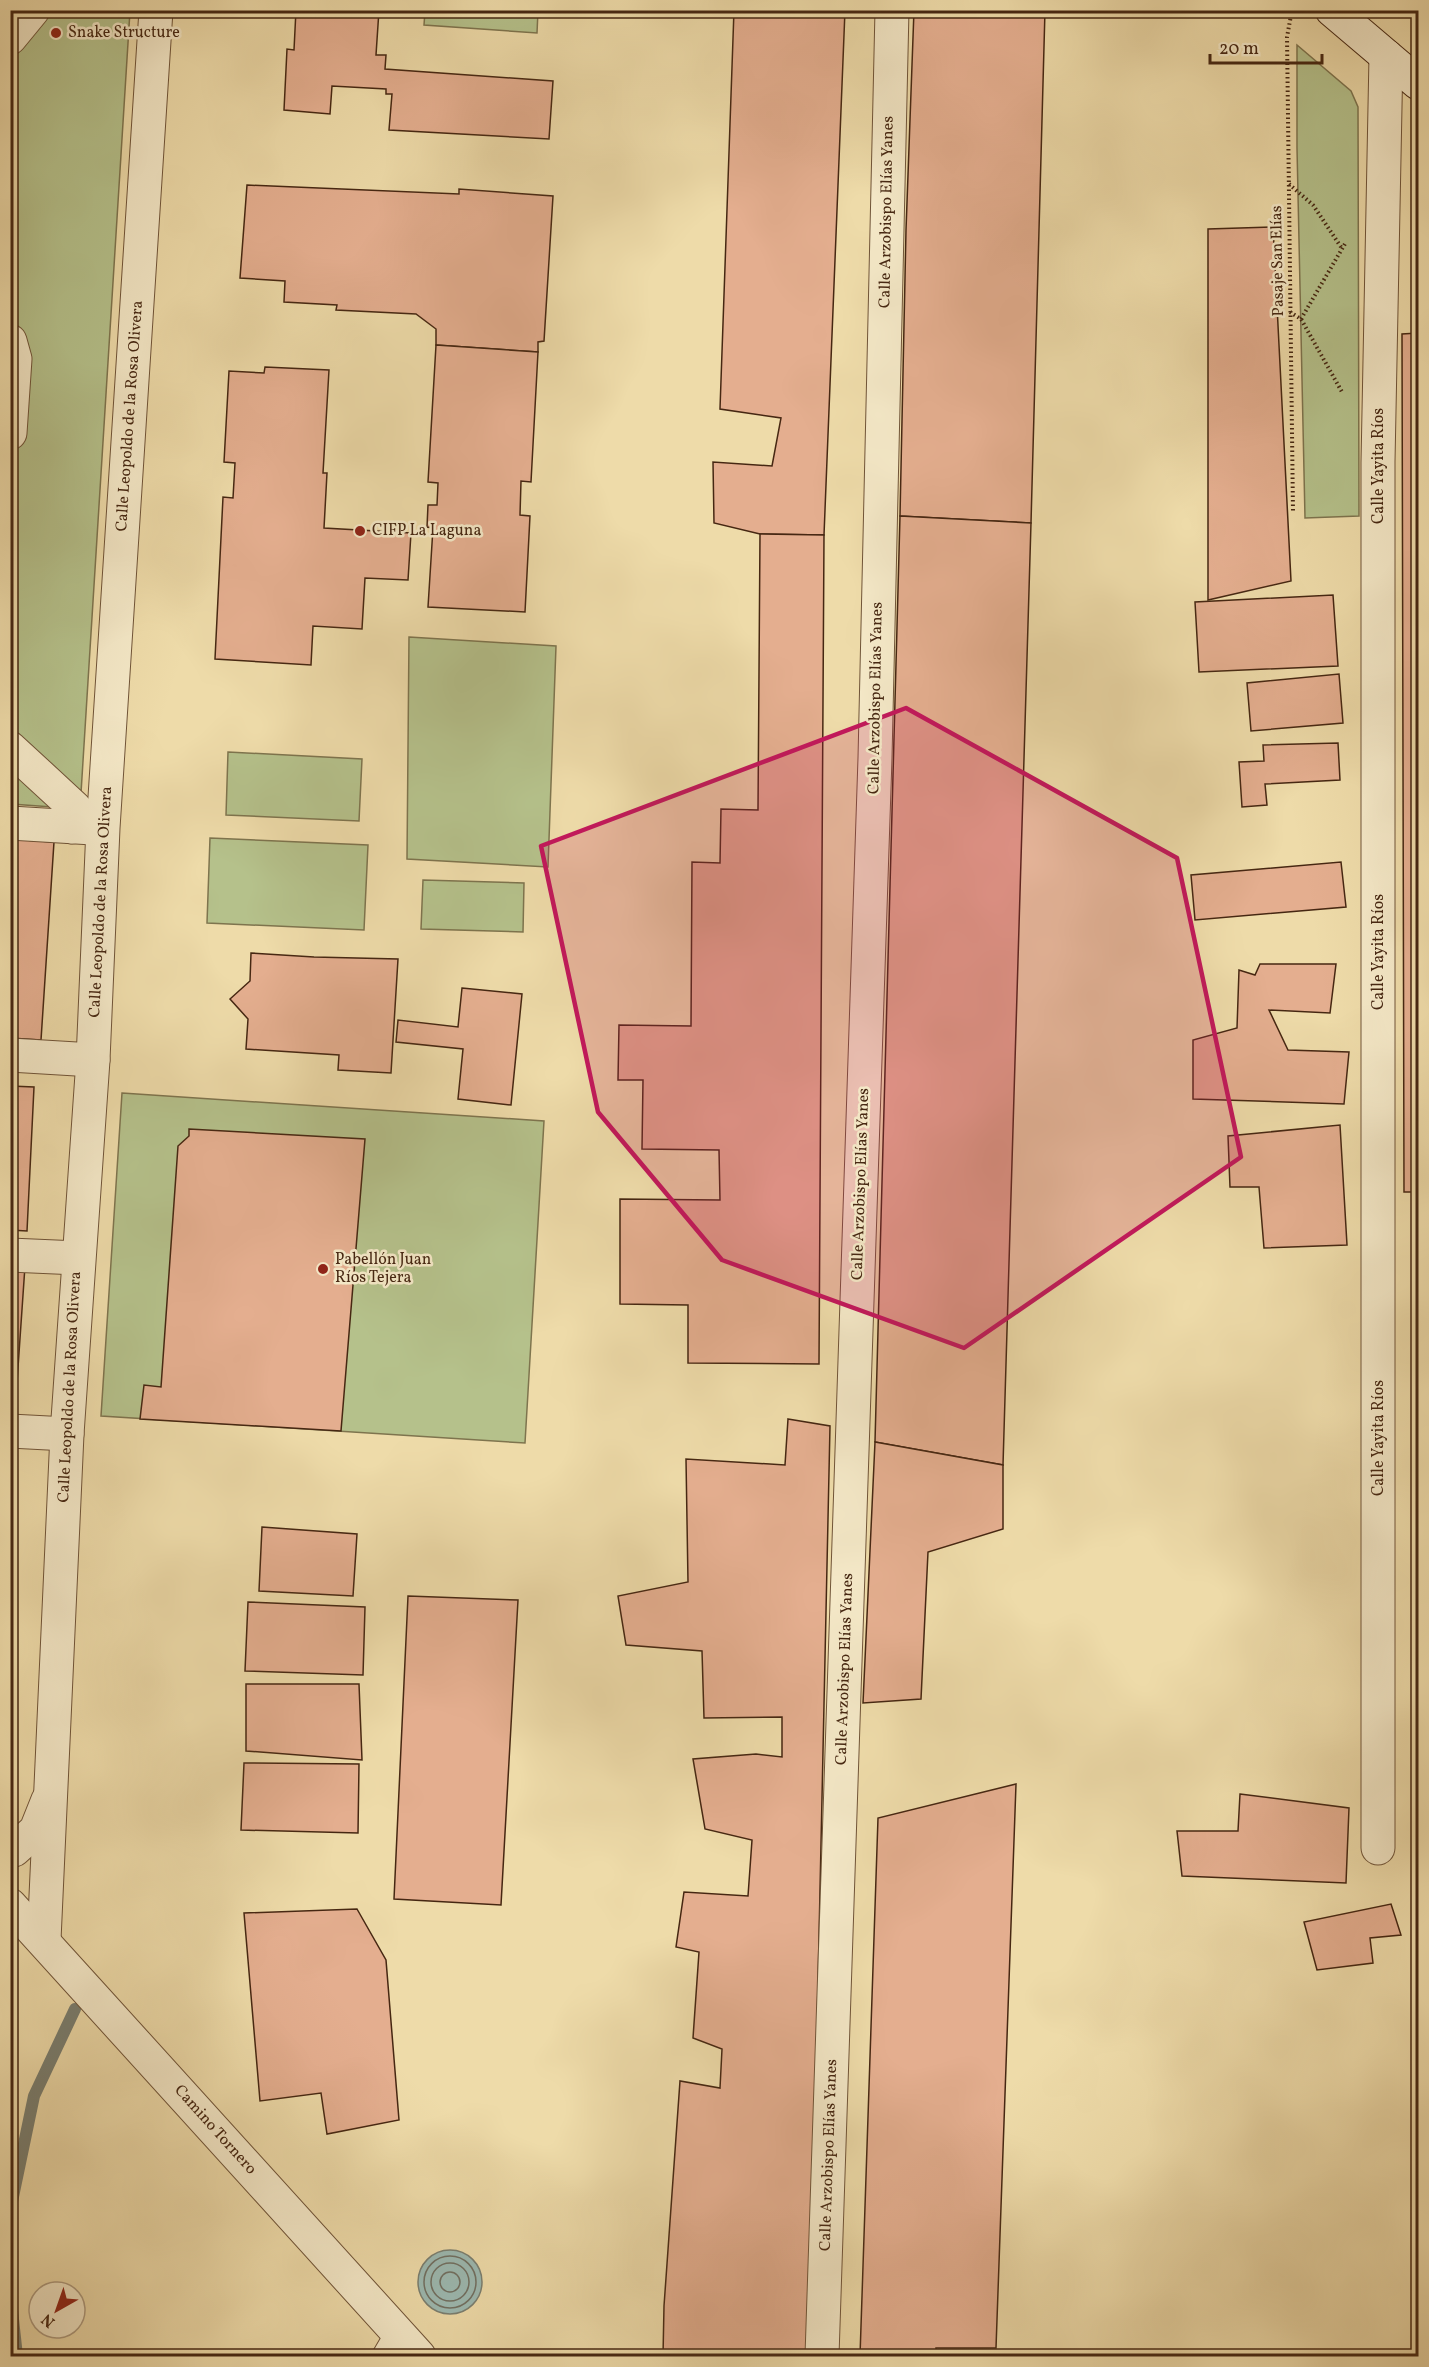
<svg xmlns="http://www.w3.org/2000/svg" width="1429" height="2367" font-family="Vollkorn,serif">
	<style>
		.green { fill: #b5c18b; stroke: #7e744e; stroke-width: 1.5 }
		.water { fill: #9cb9b1; stroke: #7a7f71; stroke-width: 1.5 }
		.lines { fill: none; stroke-linecap: round; stroke-linejoin: round }
		.shore { stroke: #717062; stroke-width: 1.5 }
		.stream { stroke: #7a7f71; stroke-width: 12 }
		.building { fill: #e4ae8f; stroke: #462712; stroke-width: 1.5 }
		.lane-casing { stroke: #705438; stroke-width: 22 }
		.street-casing { stroke: #705438; stroke-width: 35 }
		.secondary-casing { stroke: #462712; stroke-width: 35 }
		.path { stroke: #462712; stroke-width: 4; stroke-dasharray: 1.5 3; stroke-linecap: butt }
		.lane { stroke: #f4e8c7; stroke-width: 20 }
		.street { stroke: #f4e8c7; stroke-width: 33 }
		.secondary { stroke: #f4e8c7; stroke-width: 33 }
		.marked { fill: #c2185b; fill-opacity: 0.2; stroke: #c2185b; stroke-width: 4.5; stroke-linejoin: round }
		.poi-dot { fill: #8f2418; stroke: #f4e8c7; stroke-width: 2 }
		.labels { text-anchor: middle; dominant-baseline: central; stroke-width: 5; stroke-linejoin: round; paint-order: stroke }
		.poi-label { font-size: 16px; fill: #462712; stroke: #f4e8c7; text-anchor: start }
		.street-label { font-size: 16px; fill: #462712; stroke: #f4e8c7 }
	</style>
	<rect width="100%" height="100%" fill="#eedba9"/>
	<filter id="stains"><feTurbulence type="fractalNoise" baseFrequency=".00333" numOctaves="4"/><feColorMatrix values="0 0 0 0 .2 0 0 0 0 .09 0 0 0 0 .02 0 0 0 .5 -.17"/></filter>
	<radialGradient id="worn" r=".72"><stop offset=".6" stop-color="#630" stop-opacity="0"/><stop offset="1" stop-color="#630" stop-opacity=".3"/></radialGradient>
	<g class="green">
		<path d="M 10,11 L 130,11 L 80,809 L 11,804 Z"/>
		<path d="M 425,11 L 538,11 L 537,33 L 424,25 Z"/>
		<path d="M 1297,45 L 1351,91 L 1358,107 L 1359,516 L 1305,518 L 1297,148 Z"/>
		<path d="M 409,637 L 556,646 L 548,867 L 407,859 Z"/>
		<path d="M 228,752 L 362,759 L 359,821 L 226,815 Z"/>
		<path d="M 210,838 L 368,845 L 364,930 L 207,923 Z"/>
		<path d="M 423,880 L 524,883 L 523,932 L 421,929 Z"/>
		<path d="M 122,1093 L 544,1121 L 525,1443 L 101,1416 Z"/>
	</g>
	<circle class="water" cx="450" cy="2282" r="32"/>
	<g class="lines">
		<g class="shore">
			<circle cx="450" cy="2282" r="26"/>
			<circle cx="450" cy="2282" r="19"/>
			<circle cx="450" cy="2282" r="10"/>
		</g>
		<g class="stream">
			<path d="M 10,2211 L 34,2096 L 75,2009"/>
			<path d="M 10,2292 L 17,2356"/>
		</g>
	</g>
	<g class="building">
		<path d="M 296,10 L 379,10 L 376,55 L 386,55 L 385,69 L 553,81 L 549,139 L 389,130 L 392,94 L 386,94 L 386,89 L 332,86 L 330,114 L 284,110 L 287,49 L 294,50 Z"/>
		<path d="M 734,10 L 845,10 L 824,535 L 760,534 L 714,523 L 713,462 L 772,466 L 781,418 L 720,409 Z"/>
		<path d="M 914,10 L 1045,10 L 1031,523 L 900,516 L 906,230 Z"/>
		<path d="M 247,185 L 459,194 L 459,189 L 553,196 L 544,341 L 538,342 L 538,352 L 436,345 L 436,329 L 416,314 L 336,310 L 337,305 L 284,302 L 285,281 L 240,278 Z"/>
		<path d="M 1273,227 L 1291,581 L 1208,600 L 1208,229 Z"/>
		<path d="M 1418,333 L 1418,1192 L 1404,1192 L 1402,334 Z"/>
		<path d="M 436,345 L 538,352 L 531,482 L 521,481 L 520,515 L 530,516 L 525,612 L 428,607 L 433,528 L 427,527 L 428,505 L 437,505 L 438,483 L 428,482 Z"/>
		<path d="M 265,367 L 329,370 L 323,473 L 327,473 L 324,528 L 411,533 L 408,580 L 365,578 L 362,629 L 313,626 L 311,665 L 215,659 L 223,497 L 233,498 L 235,463 L 224,462 L 229,371 L 264,373 Z"/>
		<path d="M 900,516 L 1031,523 L 1003,1465 L 875,1442 Z"/>
		<path d="M 760,534 L 824,535 L 819,1364 L 688,1363 L 688,1305 L 620,1304 L 620,1199 L 720,1200 L 719,1150 L 642,1149 L 643,1080 L 618,1080 L 619,1025 L 691,1026 L 692,862 L 720,863 L 721,809 L 758,810 Z"/>
		<path d="M 1333,595 L 1338,666 L 1199,672 L 1195,602 Z"/>
		<path d="M 1339,674 L 1343,723 L 1251,731 L 1247,683 Z"/>
		<path d="M 1338,743 L 1340,780 L 1265,784 L 1267,805 L 1242,807 L 1239,762 L 1264,761 L 1263,745 Z"/>
		<path d="M 10,839 L 54,842 L 41,1040 L 10,1038 Z"/>
		<path d="M 1341,862 L 1346,907 L 1195,920 L 1191,875 Z"/>
		<path d="M 251,953 L 314,957 L 398,959 L 391,1073 L 338,1070 L 339,1055 L 246,1049 L 248,1019 L 230,999 L 250,981 Z"/>
		<path d="M 1260,964 L 1336,964 L 1330,1013 L 1269,1010 L 1288,1050 L 1349,1052 L 1344,1104 L 1193,1099 L 1193,1040 L 1237,1028 L 1239,970 L 1255,975 Z"/>
		<path d="M 462,988 L 522,994 L 511,1105 L 458,1099 L 463,1049 L 396,1042 L 398,1020 L 458,1027 Z"/>
		<path d="M 10,1086 L 34,1087 L 27,1231 L 10,1230 Z"/>
		<path d="M 1340,1125 L 1347,1245 L 1264,1248 L 1259,1187 L 1230,1187 L 1228,1136 Z"/>
		<path d="M 189,1129 L 365,1139 L 341,1431 L 140,1419 L 144,1385 L 161,1387 L 178,1146 L 189,1136 Z"/>
		<path d="M 10,1265 L 25,1266 L 15,1411 L 10,1411 Z"/>
		<path d="M 788,1419 L 830,1426 L 810,2356 L 663,2356 L 664,2306 L 680,2081 L 720,2088 L 722,2049 L 693,2038 L 699,1952 L 676,1947 L 684,1892 L 748,1896 L 752,1840 L 705,1829 L 693,1759 L 756,1754 L 782,1757 L 782,1717 L 704,1718 L 702,1651 L 626,1645 L 618,1596 L 688,1582 L 686,1459 L 785,1465 Z"/>
		<path d="M 875,1442 L 1003,1465 L 1003,1529 L 928,1552 L 921,1699 L 863,1703 Z"/>
		<path d="M 10,1456 L 14,1456 L 10,1520 Z"/>
		<path d="M 262,1527 L 357,1534 L 353,1596 L 259,1591 Z"/>
		<path d="M 408,1596 L 518,1600 L 501,1905 L 394,1899 Z"/>
		<path d="M 248,1602 L 365,1607 L 363,1675 L 245,1671 Z"/>
		<path d="M 246,1684 L 359,1684 L 362,1760 L 246,1751 Z"/>
		<path d="M 244,1763 L 359,1764 L 358,1833 L 241,1830 Z"/>
		<path d="M 1016,1784 L 996,2348 L 936,2348 L 936,2356 L 860,2356 L 878,1818 Z"/>
		<path d="M 1240,1794 L 1349,1808 L 1346,1883 L 1182,1876 L 1177,1831 L 1238,1831 Z"/>
		<path d="M 1391,1904 L 1401,1935 L 1370,1938 L 1373,1963 L 1317,1970 L 1304,1922 Z"/>
		<path d="M 357,1909 L 386,1960 L 399,2120 L 327,2134 L 321,2093 L 260,2101 L 244,1913 Z"/>
	</g>
	<g class="lines">
		<g class="lane-casing">
			<path id="lane" d="M 382,2356 L 396,2332"/>
		</g>
		<g class="street-casing">
			<g id="street">
				<path d="M 10,38 L 33,10"/>
				<path d="M 10,341 L 15,359 L 10,433"/>
				<path d="M 10,748 L 75,808 L 72,827"/>
				<path d="M 10,823 L 93,828"/>
				<path d="M 10,1055 L 93,1060"/>
				<path d="M 10,1255 L 78,1258"/>
				<path d="M 10,1431 L 67,1434"/>
				<path d="M 1378,1848 L 1378,462 L 1386,56"/>
				<path d="M 10,1851 L 14,1850 L 36,1830 L 48,1800"/>
				<path d="M 10,1905 L 419,2356"/>
				<path d="M 44,1940 L 67,1434 L 93,1060 L 103,828 L 156,10"/>
				<path d="M 822,2356 L 875,758 L 892,10"/>
			</g>
		</g>
		<g class="secondary-casing">
			<path id="secondary" d="M 1332,10 L 1418,83"/>
		</g>
		<g class="path">
			<path d="M 1292,10 L 1287,37 L 1293,512"/>
			<path d="M 1289,184 L 1313,205 L 1341,247"/>
			<path d="M 1290,312 L 1301,319 L 1342,392"/>
			<path d="M 1301,319 L 1346,242"/>
		</g>
		<use href="#lane" class="lane"/>
		<use href="#street" class="street"/>
		<use href="#secondary" class="secondary"/>
	</g>
	<path class="marked" d="M 906,708 L 1177,858 L 1241,1157 L 964,1348 L 722,1260 L 598,1112 L 541,846 Z"/>
	<g class="poi-dot">
		<circle cx="56" cy="33" r="6"/>
		<circle cx="360" cy="531" r="6"/>
		<circle cx="323" cy="1269" r="6"/>
	</g>
	<g class="labels">
		<g class="poi-label">
			<text x="68" y="33">Snake Structure</text>
			<text x="372" y="531">CIFP La Laguna</text>
			<text x="335" y="1260">Pabellón Juan<tspan x="335" dy="18">Ríos Tejera</tspan></text>
		</g>
		<g class="street-label">
			<text transform="translate(887 212) rotate(-89)">Calle Arzobispo Elías Yanes</text>
			<text transform="translate(1278 261) rotate(-91)">Pasaje San Elías</text>
			<text transform="translate(130 416) rotate(-86)">Calle Leopoldo de la Rosa Olivera</text>
			<text transform="translate(1379 466) rotate(-90)">Calle Yayita Ríos</text>
			<text transform="translate(876 698) rotate(-89)">Calle Arzobispo Elías Yanes</text>
			<text transform="translate(101 902) rotate(-87)">Calle Leopoldo de la Rosa Olivera</text>
			<text transform="translate(1379 952) rotate(-90)">Calle Yayita Ríos</text>
			<text transform="translate(861 1184) rotate(-88)">Calle Arzobispo Elías Yanes</text>
			<text transform="translate(70 1387) rotate(-87)">Calle Leopoldo de la Rosa Olivera</text>
			<text transform="translate(1379 1438) rotate(-90)">Calle Yayita Ríos</text>
			<text transform="translate(845 1669) rotate(-88)">Calle Arzobispo Elías Yanes</text>
			<text transform="translate(215 2130) rotate(48)">Camino Tornero</text>
			<text transform="translate(829 2155) rotate(-88)">Calle Arzobispo Elías Yanes</text>
		</g>
	</g>
	<rect width="1429" height="2367" fill="none" stroke="#eedba9" stroke-width="36"/>
	<rect x="12" y="12" width="1405" height="2343" fill="none" stroke="#462712" stroke-width="3"/>
	<rect x="18" y="18" width="1393" height="2331" fill="none" stroke="#462712" stroke-width="1.5"/>
	<g transform="translate(57 2310) rotate(220)"><circle r="28" fill="#f4e8c7" stroke="#ae9b7f" stroke-width="1.5"/>
	<path d="M0-4.5L10 22L0 15L-10 22Z" fill="#8f2418"/>
	<text y="-9" font-size="16" font-weight="bold" text-anchor="middle" fill="#462712">N</text>
	</g>
	<path d="M1210 54v9h112v-9" fill="none" stroke="#462712" stroke-width="3"/>
	<text x="1219" y="54" font-size="18" fill="#462712" stroke="#f4e8c7" stroke-width="4.5" paint-order="stroke">20 m</text>
	<rect width="100%" height="100%" filter="url(#stains)"/>
	<rect width="100%" height="100%" fill="url(#worn)"/>
</svg>
